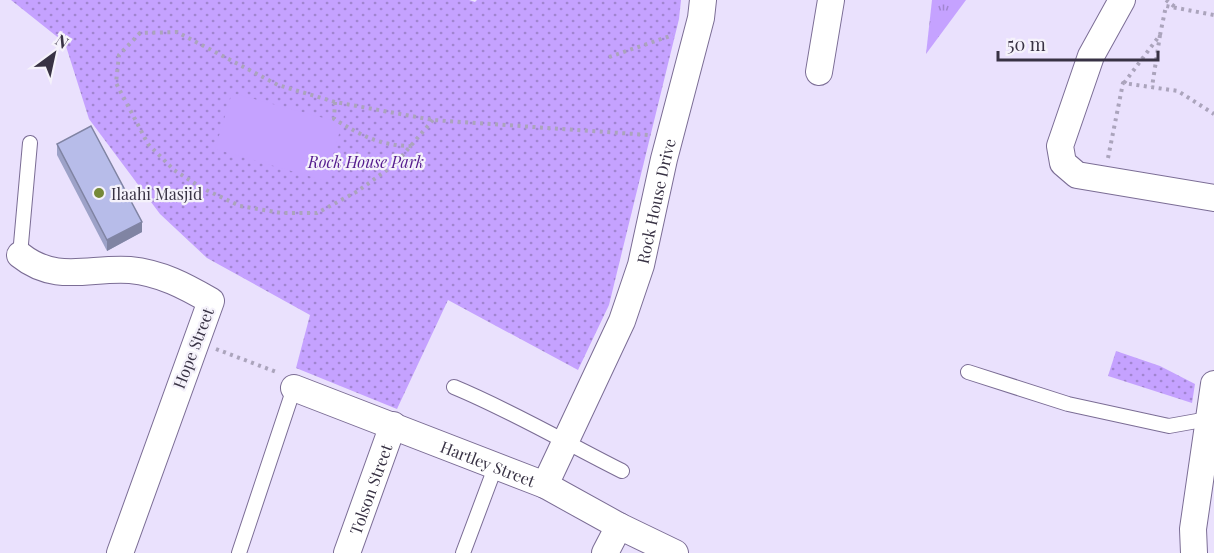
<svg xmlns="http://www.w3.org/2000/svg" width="1214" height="553" font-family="'Playfair Display',serif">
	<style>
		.grass { fill: url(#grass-tufts) }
		.park { fill: url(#park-dots) }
		.pitch { fill: #c5a2ff }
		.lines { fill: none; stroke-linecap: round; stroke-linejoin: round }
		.lane-casing { stroke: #7b6d95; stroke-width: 16 }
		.street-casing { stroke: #7b6d95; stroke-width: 28 }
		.path { stroke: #aba4bc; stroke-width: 4; stroke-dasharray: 3 4.5; stroke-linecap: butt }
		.lane { stroke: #fff; stroke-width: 14 }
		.street { stroke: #fff; stroke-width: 26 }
		.wall { fill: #9da2c8 }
		.shaded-wall { fill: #8084a3 }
		.building { fill: #b7bce9; stroke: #8084a3; stroke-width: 1.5 }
		.poi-dot { fill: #768939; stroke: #f5f2fb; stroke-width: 2 }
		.labels { text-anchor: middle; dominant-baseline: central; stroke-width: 4.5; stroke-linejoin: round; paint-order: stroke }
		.park-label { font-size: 16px; font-style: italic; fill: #551c8e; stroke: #f5f2fb }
		.poi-label { font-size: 16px; fill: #383244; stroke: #f5f2fb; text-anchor: start }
		.street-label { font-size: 16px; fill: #383244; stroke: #f5f2fb }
	</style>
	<defs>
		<pattern id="grass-tufts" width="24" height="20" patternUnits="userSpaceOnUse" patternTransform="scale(1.5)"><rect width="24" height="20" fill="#c5a2ff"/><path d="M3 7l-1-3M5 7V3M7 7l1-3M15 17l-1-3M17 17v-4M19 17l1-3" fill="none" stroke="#a185d0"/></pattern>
		<pattern id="park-dots" width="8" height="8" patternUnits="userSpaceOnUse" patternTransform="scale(1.5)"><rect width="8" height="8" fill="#c5a2ff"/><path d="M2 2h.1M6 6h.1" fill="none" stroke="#a185d0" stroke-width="1.8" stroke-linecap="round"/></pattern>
	</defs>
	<rect width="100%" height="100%" fill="#eae1fd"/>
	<path class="grass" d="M 932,0 L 966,0 L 926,54 Z"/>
	<g class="park">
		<path d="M 11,0 L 469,0 L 475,2 L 477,0 L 681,0 L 679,19 L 609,305 L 578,370 L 448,300 L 397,409 L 296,368 L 310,315 L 207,258 L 160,214 L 89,119 L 65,43 Z"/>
		<path d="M 1116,351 L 1160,366 L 1195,384 L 1192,403 L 1108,376 Z"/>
	</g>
	<path class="pitch" d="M 232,93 L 342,123 L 326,181 L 215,149 Z"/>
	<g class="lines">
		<g class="lane-casing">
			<g id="lane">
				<path d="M 20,255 L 30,143"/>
				<path d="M 968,372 L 1068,404 L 1169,426 L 1208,419"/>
				<path d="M 454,387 C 512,411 566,443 622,471"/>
				<path d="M 239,553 L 294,388"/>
				<path d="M 463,553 L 496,465"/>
			</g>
		</g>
		<g class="street-casing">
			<g id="street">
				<path d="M 1122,0 L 1091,56 L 1060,146 L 1063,163 L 1077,175 L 1214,198"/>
				<path d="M 819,72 L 831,0"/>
				<path d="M 20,255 C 56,284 90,267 130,270 C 161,273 185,286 211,301 L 120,553"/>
				<path id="s1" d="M 294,388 L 545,485 L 619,526 L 675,553"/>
				<path id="s2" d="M 545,485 L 622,321 L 641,265 L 664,159 L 701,18 L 703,0"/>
				<path id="s3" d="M 347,553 L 393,425"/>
				<path d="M 605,553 L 619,526"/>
				<path d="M 1194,553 L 1193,529 L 1214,384"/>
			</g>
		</g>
		<g class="path">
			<path d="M 1166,0 L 1175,7"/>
			<path d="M 1160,35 L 1166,6 L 1214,15"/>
			<path d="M 609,57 L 673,35"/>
			<path d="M 1124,83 L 1160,35 L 1152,87"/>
			<path d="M 335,102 L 334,119 C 361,135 379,146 412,146"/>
			<path d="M 433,120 L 395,164 L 358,191 L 317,213 L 281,213 L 240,206 L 202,188 L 174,170 L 148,144 L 116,83 L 119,55 L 140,33 L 177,32 L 278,85 L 335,102 L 433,120 L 649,135"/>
			<path d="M 1108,158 L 1123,83 L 1178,91 L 1214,114"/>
			<path d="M 216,349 L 279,373"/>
		</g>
		<use href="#lane" class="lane"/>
		<use href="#street" class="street"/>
	</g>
	<path class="wall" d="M 57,144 L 142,232 L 107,251 L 57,155 Z"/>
	<path class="shaded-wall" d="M 142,222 L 142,232 L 107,251 L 107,240 Z"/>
	<path class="building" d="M 91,126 L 142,222 L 107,240 L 57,144 Z"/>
	<circle class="poi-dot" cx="99" cy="193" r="6"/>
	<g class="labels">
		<g class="park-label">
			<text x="366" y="161">Rock House Park</text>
		</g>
		<g class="poi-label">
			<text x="111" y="193">Ilaahi Masjid</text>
		</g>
		<g class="street-label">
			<text stroke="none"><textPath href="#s2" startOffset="306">Rock House Drive</textPath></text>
			<text transform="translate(193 348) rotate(-69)">Hope Street</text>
			<text stroke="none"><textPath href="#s1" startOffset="208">Hartley Street</textPath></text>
			<text stroke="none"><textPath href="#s3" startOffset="68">Tolson Street</textPath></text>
		</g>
	</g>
	<g transform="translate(54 54) rotate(33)" stroke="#f5f2fb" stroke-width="4.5" paint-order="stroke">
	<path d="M0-4.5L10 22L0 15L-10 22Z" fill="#383244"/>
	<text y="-9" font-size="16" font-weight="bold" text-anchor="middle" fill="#383244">N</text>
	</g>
	<path d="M998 51v9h160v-9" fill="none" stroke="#383244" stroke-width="3"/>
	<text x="1007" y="51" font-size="18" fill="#383244" stroke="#f5f2fb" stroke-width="4.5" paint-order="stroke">50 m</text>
</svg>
